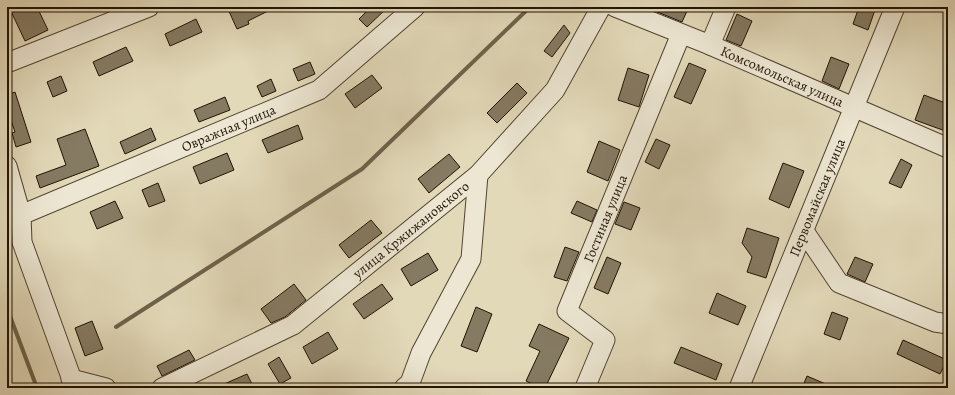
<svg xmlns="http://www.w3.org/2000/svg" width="955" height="395" font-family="Alegreya,serif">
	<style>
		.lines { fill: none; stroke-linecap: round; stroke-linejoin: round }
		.stream { stroke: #6d624b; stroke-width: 4 }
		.building { fill: #857a62; stroke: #211303 }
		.minor-casing { stroke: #514430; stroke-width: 21 }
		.minor { stroke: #ece6d2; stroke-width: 19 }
		.labels { text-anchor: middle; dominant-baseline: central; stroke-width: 3.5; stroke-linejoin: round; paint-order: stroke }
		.street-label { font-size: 14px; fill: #211303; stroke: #ece6d2 }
	</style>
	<rect width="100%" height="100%" fill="#e2d9b9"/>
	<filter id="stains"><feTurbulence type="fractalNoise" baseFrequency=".005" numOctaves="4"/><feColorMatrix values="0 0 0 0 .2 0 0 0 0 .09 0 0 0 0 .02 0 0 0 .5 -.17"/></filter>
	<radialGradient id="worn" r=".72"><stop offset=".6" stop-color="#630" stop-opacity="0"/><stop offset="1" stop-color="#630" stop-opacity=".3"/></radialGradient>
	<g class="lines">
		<g class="stream">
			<path d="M 7,308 L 37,388"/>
			<path d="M 116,327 L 362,169 L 530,7"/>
		</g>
	</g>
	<g class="building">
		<path d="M 9,7 L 37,7 L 48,30 L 25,41 Z"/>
		<path d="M 227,7 L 276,7 L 248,21 L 249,24 L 237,29 Z"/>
		<path d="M 371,7 L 388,7 L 367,27 L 359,19 Z"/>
		<path d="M 645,7 L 679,7 L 687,11 L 682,22 Z"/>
		<path d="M 859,7 L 876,7 L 868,30 L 853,24 Z"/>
		<path d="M 737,14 L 752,21 L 741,46 L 726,40 Z"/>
		<path d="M 196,19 L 202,32 L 170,46 L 165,34 Z"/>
		<path d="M 564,25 L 570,33 L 552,57 L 544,51 Z"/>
		<path d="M 126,47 L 133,61 L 99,76 L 93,62 Z"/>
		<path d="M 831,57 L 849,64 L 839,89 L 822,81 Z"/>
		<path d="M 310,62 L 315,74 L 298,81 L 293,69 Z"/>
		<path d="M 689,63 L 706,70 L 691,104 L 674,97 Z"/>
		<path d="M 628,68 L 649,75 L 639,107 L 618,100 Z"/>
		<path d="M 372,75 L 382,88 L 355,108 L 345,94 Z"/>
		<path d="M 61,76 L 67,91 L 53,97 L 47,82 Z"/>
		<path d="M 271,79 L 276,91 L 262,97 L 257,86 Z"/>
		<path d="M 517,83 L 527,93 L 497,123 L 487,113 Z"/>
		<path d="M 15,92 L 31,142 L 16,147 L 12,133 L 15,132 L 7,108 L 7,95 Z"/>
		<path d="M 924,95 L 948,104 L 948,132 L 915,120 Z"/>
		<path d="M 225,97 L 230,110 L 199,122 L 194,110 Z"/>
		<path d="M 298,125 L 303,139 L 268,153 L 262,140 Z"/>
		<path d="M 151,128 L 156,140 L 125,154 L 120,142 Z"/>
		<path d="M 85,129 L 99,166 L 40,188 L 36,176 L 66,165 L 57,139 Z"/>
		<path d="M 656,139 L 670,145 L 659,169 L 645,162 Z"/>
		<path d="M 599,141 L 620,150 L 608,181 L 587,172 Z"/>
		<path d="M 227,153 L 234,170 L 200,184 L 193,167 Z"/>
		<path d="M 449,154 L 460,167 L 429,193 L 418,179 Z"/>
		<path d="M 901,159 L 912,165 L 901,188 L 889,183 Z"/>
		<path d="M 783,163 L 804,171 L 789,208 L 769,199 Z"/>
		<path d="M 158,183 L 165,201 L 149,207 L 142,190 Z"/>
		<path d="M 115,201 L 123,218 L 97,229 L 90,212 Z"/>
		<path d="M 577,201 L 597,210 L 592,222 L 571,213 Z"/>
		<path d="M 624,202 L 640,208 L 631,230 L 615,224 Z"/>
		<path d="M 371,220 L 382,233 L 349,258 L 339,245 Z"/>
		<path d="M 747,228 L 779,238 L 766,278 L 747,272 L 752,257 L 742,243 Z"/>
		<path d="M 565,247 L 579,252 L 567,281 L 554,277 Z"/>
		<path d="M 428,253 L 438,270 L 411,286 L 401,269 Z"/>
		<path d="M 607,257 L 621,263 L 608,294 L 594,288 Z"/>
		<path d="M 855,257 L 873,264 L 865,282 L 847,274 Z"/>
		<path d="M 294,284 L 306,300 L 285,317 L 271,323 L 261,309 Z"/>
		<path d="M 382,284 L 393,299 L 364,319 L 353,304 Z"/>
		<path d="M 717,293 L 746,306 L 738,325 L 709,313 Z"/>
		<path d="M 476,307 L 492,314 L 477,352 L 461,346 Z"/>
		<path d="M 832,312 L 848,318 L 840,340 L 824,334 Z"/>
		<path d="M 92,321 L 103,349 L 85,356 L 75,328 Z"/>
		<path d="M 539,324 L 569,338 L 545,388 L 541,388 L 526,381 L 540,351 L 529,346 Z"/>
		<path d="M 328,332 L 338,349 L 312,364 L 303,347 Z"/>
		<path d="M 903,340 L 947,360 L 940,374 L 897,354 Z"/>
		<path d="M 681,347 L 722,364 L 716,380 L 674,363 Z"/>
		<path d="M 189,350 L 195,360 L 162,376 L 157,366 Z"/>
		<path d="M 279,357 L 291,378 L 280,384 L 268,364 Z"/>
		<path d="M 247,374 L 254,388 L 215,388 Z"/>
		<path d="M 807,376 L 835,388 L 802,388 Z"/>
	</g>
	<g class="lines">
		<g class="minor-casing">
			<g id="minor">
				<path id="s1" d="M 615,7 L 710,45 L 948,148"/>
				<path d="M 710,45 L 726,7"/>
				<path d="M 7,63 L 149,7"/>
				<path d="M 7,166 L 21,215 L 22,242 L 75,388"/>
				<path id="s2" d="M 21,215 L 319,90 L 415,7"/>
				<path d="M 804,231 L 839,283 L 935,322 L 948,324"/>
				<path d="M 71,379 L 106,388"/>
				<path id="s3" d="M 162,388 L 293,325 L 478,175 L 555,90 L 601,7"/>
				<path d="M 404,388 L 410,383 L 421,353 L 471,259 L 478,175"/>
				<path id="s4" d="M 585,388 L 605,340 L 567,311 L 681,34"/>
				<path id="s5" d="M 739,388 L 895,7"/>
			</g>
		</g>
		<use href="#minor" class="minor"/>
	</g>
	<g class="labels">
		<g class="street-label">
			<text stroke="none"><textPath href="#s1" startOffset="181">Комсомольская улица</textPath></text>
			<text stroke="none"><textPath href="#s2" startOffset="225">Овражная улица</textPath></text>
			<text stroke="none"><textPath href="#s5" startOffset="206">Первомайская улица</textPath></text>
			<text stroke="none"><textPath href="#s4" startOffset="200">Гостиная улица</textPath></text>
			<text stroke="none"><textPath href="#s3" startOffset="297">улица Кржижановского</textPath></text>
		</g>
	</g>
	<rect width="955" height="395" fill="none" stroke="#e2d9b9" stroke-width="24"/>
	<rect x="8" y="8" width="939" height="379" fill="none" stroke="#211303" stroke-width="2"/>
	<rect x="12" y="12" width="931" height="371" fill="none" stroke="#211303"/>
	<rect width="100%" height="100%" filter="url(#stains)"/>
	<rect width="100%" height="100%" fill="url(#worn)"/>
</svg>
